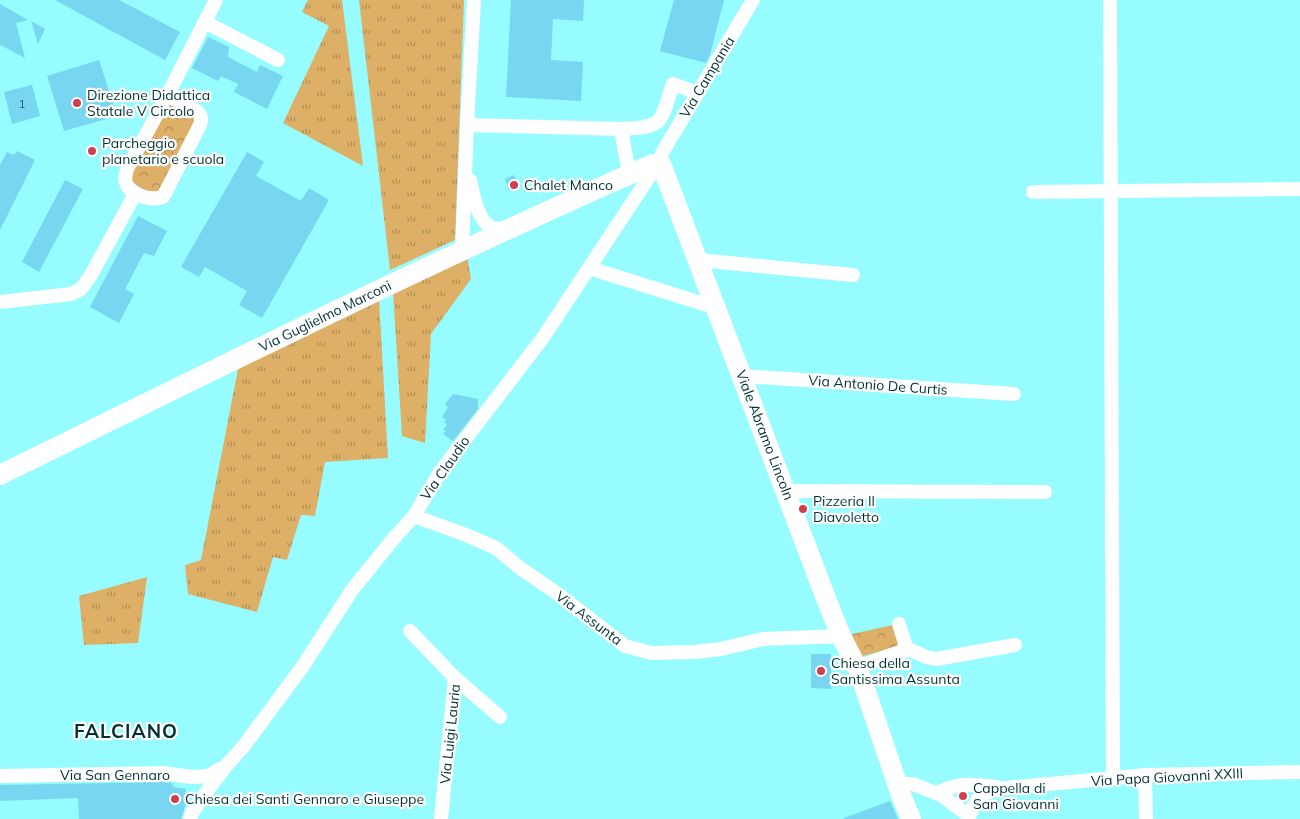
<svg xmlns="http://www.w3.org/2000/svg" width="1300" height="819" font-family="Mulish,sans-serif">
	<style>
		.grass { fill: url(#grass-tufts) }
		.park { fill: url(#park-crowns) }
		.building { fill: #79d6f0 }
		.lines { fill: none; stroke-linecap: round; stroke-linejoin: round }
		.street { stroke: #fff; stroke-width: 14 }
		.secondary { stroke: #fff; stroke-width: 20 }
		.poi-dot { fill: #cf3e51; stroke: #fff; stroke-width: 2 }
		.labels { text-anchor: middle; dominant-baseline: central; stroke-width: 4.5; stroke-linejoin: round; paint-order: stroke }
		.number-label { font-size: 11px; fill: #1e5a62 }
		.street-label { font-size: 14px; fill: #003132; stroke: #fff }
		.poi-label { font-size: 14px; fill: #003132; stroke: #fff; text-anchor: start }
		.district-label { font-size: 19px; font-weight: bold; letter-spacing: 1px; fill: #003132; stroke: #fff }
	</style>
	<defs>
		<pattern id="grass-tufts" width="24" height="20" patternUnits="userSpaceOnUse" patternTransform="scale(1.25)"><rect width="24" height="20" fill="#ddaf67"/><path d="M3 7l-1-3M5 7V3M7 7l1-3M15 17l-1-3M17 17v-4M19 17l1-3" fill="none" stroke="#b18f55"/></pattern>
		<pattern id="park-crowns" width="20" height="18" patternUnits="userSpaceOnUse" patternTransform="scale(1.25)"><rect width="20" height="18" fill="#ddaf67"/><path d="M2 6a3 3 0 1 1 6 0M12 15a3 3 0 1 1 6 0" fill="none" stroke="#b18f55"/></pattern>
	</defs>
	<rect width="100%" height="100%" fill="#96fcff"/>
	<g class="grass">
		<path d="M 308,0 L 342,0 L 363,166 L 283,123 L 329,26 L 302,12 Z"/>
		<path d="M 359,0 L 464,0 L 455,240 L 390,270 Z"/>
		<path d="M 467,256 L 471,279 L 431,334 L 425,443 L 402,436 L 393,292 Z"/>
		<path d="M 379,299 L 388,458 L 325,462 L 315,516 L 301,515 L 287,560 L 273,557 L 257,612 L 188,594 L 185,565 L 201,560 L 238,369 Z"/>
		<path d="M 147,577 L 138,643 L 84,645 L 79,596 Z"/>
	</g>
	<g class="park">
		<path d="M 168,93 L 201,121 L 157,199 L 125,177 Z"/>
		<path d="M 893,625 L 899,646 L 863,656 L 858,653 L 852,634 Z"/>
	</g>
	<g class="building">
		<path d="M 55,0 L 119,0 L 180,32 L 165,60 Z"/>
		<path d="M 511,0 L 584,0 L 583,21 L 553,19 L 551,60 L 583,62 L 581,101 L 506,97 Z"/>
		<path d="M 674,0 L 724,0 L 710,55 L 706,63 L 660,51 Z"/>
		<path d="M 0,4 L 28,20 L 16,23 L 25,58 L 0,45 Z"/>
		<path d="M 31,21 L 45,29 L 38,44 Z"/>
		<path d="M 208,37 L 229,47 L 228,57 L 257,72 L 260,65 L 283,76 L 267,109 L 234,92 L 238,84 L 221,76 L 218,81 L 192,68 Z"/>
		<path d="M 99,60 L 117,116 L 64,131 L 47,76 Z"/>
		<path d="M 32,85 L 40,116 L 12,124 L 4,92 Z"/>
		<path d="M 17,151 L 35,160 L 0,230 L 0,165 L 7,152 L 14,155 Z"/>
		<path d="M 247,152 L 264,162 L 256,176 L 301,201 L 309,188 L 329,200 L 262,318 L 239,305 L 247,291 L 205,267 L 199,277 L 181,267 Z"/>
		<path d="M 514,175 L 519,185 L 509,190 L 505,179 Z"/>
		<path d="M 65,180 L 83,189 L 39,272 L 22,262 Z"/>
		<path d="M 138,216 L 167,231 L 154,256 L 144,253 L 125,289 L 134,294 L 119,323 L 90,307 Z"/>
		<path d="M 453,394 L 478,399 L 478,409 L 453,441 L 443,434 L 446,431 L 443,430 L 447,425 L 444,422 L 446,420 L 442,417 L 448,407 L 445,404 Z"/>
		<path d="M 811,654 L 831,654 L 831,689 L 811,688 Z"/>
		<path d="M 162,782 L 172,783 L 173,787 L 186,789 L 184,798 L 188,797 L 181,819 L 79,819 L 78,798 L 0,801 L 0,785 Z"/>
		<path d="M 890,801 L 898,819 L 844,819 L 844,818 Z"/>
	</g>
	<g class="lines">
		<g class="street">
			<path d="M 1110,0 L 1113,778"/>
			<path d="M 205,22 L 278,60"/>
			<path d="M 167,96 C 175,100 196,107 200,115 C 202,119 201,123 199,127 L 163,197 C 150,201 125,195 125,177 C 125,177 127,170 127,169 L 167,96 L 216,0"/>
			<path d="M 467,125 L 621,129 L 629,174"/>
			<path d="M 621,129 C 631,128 648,129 657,122 C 665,116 669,94 673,84 L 698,93"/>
			<path d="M 662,153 L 753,0"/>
			<path d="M 470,180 C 473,193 477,220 491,227 C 495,229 502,229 507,230"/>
			<path d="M 1033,192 L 1300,189"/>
			<path d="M 462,250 L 467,125 L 474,0"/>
			<path d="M 698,260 L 853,275"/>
			<path d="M 589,268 L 717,308"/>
			<path d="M 0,302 L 71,294 L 81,289 L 91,275 L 135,194"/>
			<path d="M 743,376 L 1014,394"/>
			<path d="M 786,491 L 1045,492"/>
			<path d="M 414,516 L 466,535 L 496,548 L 520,568 L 558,594 L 625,646 L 651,653 L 695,652 L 721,649 L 763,639 L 841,636"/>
			<path d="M 899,624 L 907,650"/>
			<path d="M 410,631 L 455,678"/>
			<path d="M 857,667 L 902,651 L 911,650 L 926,657 L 936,659 L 1015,645"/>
			<path d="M 1145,775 L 1146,819"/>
			<path d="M 0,776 L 163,773 L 192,777 L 208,776 L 222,768"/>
			<path d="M 898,784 L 913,784 L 941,795 L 969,816"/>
			<path d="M 937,793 C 963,781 970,785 997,787"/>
			<path d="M 190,819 L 192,813 L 210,787 L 226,766 L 243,747 L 303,666 L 352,590 L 394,538 L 414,516 L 440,472 L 542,339 L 657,165"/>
			<path d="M 441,819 L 455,678 L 500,717"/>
			<path d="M 968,819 C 978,795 979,793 1005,788 L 1145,775 L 1300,772"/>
		</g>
		<g class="secondary">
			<path d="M 661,164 L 827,601 L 841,636 L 859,671 L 901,795 L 911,819"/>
			<path d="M 0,475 C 216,369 432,261 653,164"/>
		</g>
	</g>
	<g class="poi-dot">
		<circle cx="77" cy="103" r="5"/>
		<circle cx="92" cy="151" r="5"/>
		<circle cx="514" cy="185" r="5"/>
		<circle cx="803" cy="509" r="5"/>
		<circle cx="821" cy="671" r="5"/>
		<circle cx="963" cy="796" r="5"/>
		<circle cx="175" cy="799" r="5"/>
	</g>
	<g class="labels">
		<g class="number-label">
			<text x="22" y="104">1</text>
		</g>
		<g class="street-label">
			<text transform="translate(707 77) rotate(-59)">Via Campania</text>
			<text transform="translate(325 316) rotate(-26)">Via Guglielmo Marconi</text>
			<text transform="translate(878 385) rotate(4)">Via Antonio De Curtis</text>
			<text transform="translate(765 435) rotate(69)">Viale Abramo Lincoln</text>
			<text transform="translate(445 468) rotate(-55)">Via Claudio</text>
			<text transform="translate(589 618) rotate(37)">Via Assunta</text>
			<text transform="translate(450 734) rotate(-84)">Via Luigi Lauria</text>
			<text x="115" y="775">Via San Gennaro</text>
			<text transform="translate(1167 777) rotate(-3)">Via Papa Giovanni XXIII</text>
		</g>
		<g class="poi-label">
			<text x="87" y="95">Direzione Didattica<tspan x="87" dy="16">Statale V Circolo</tspan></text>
			<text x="102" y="143">Parcheggio<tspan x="102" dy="16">planetario e scuola</tspan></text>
			<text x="524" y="185">Chalet Manco</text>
			<text x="813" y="501">Pizzeria Il<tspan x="813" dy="16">Diavoletto</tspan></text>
			<text x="831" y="663">Chiesa della<tspan x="831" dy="16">Santissima Assunta</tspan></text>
			<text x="973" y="788">Cappella di<tspan x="973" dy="16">San Giovanni</tspan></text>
			<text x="185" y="799">Chiesa dei Santi Gennaro e Giuseppe</text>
		</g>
		<g class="district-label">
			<text x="126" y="731">FALCIANO</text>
		</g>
	</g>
</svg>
